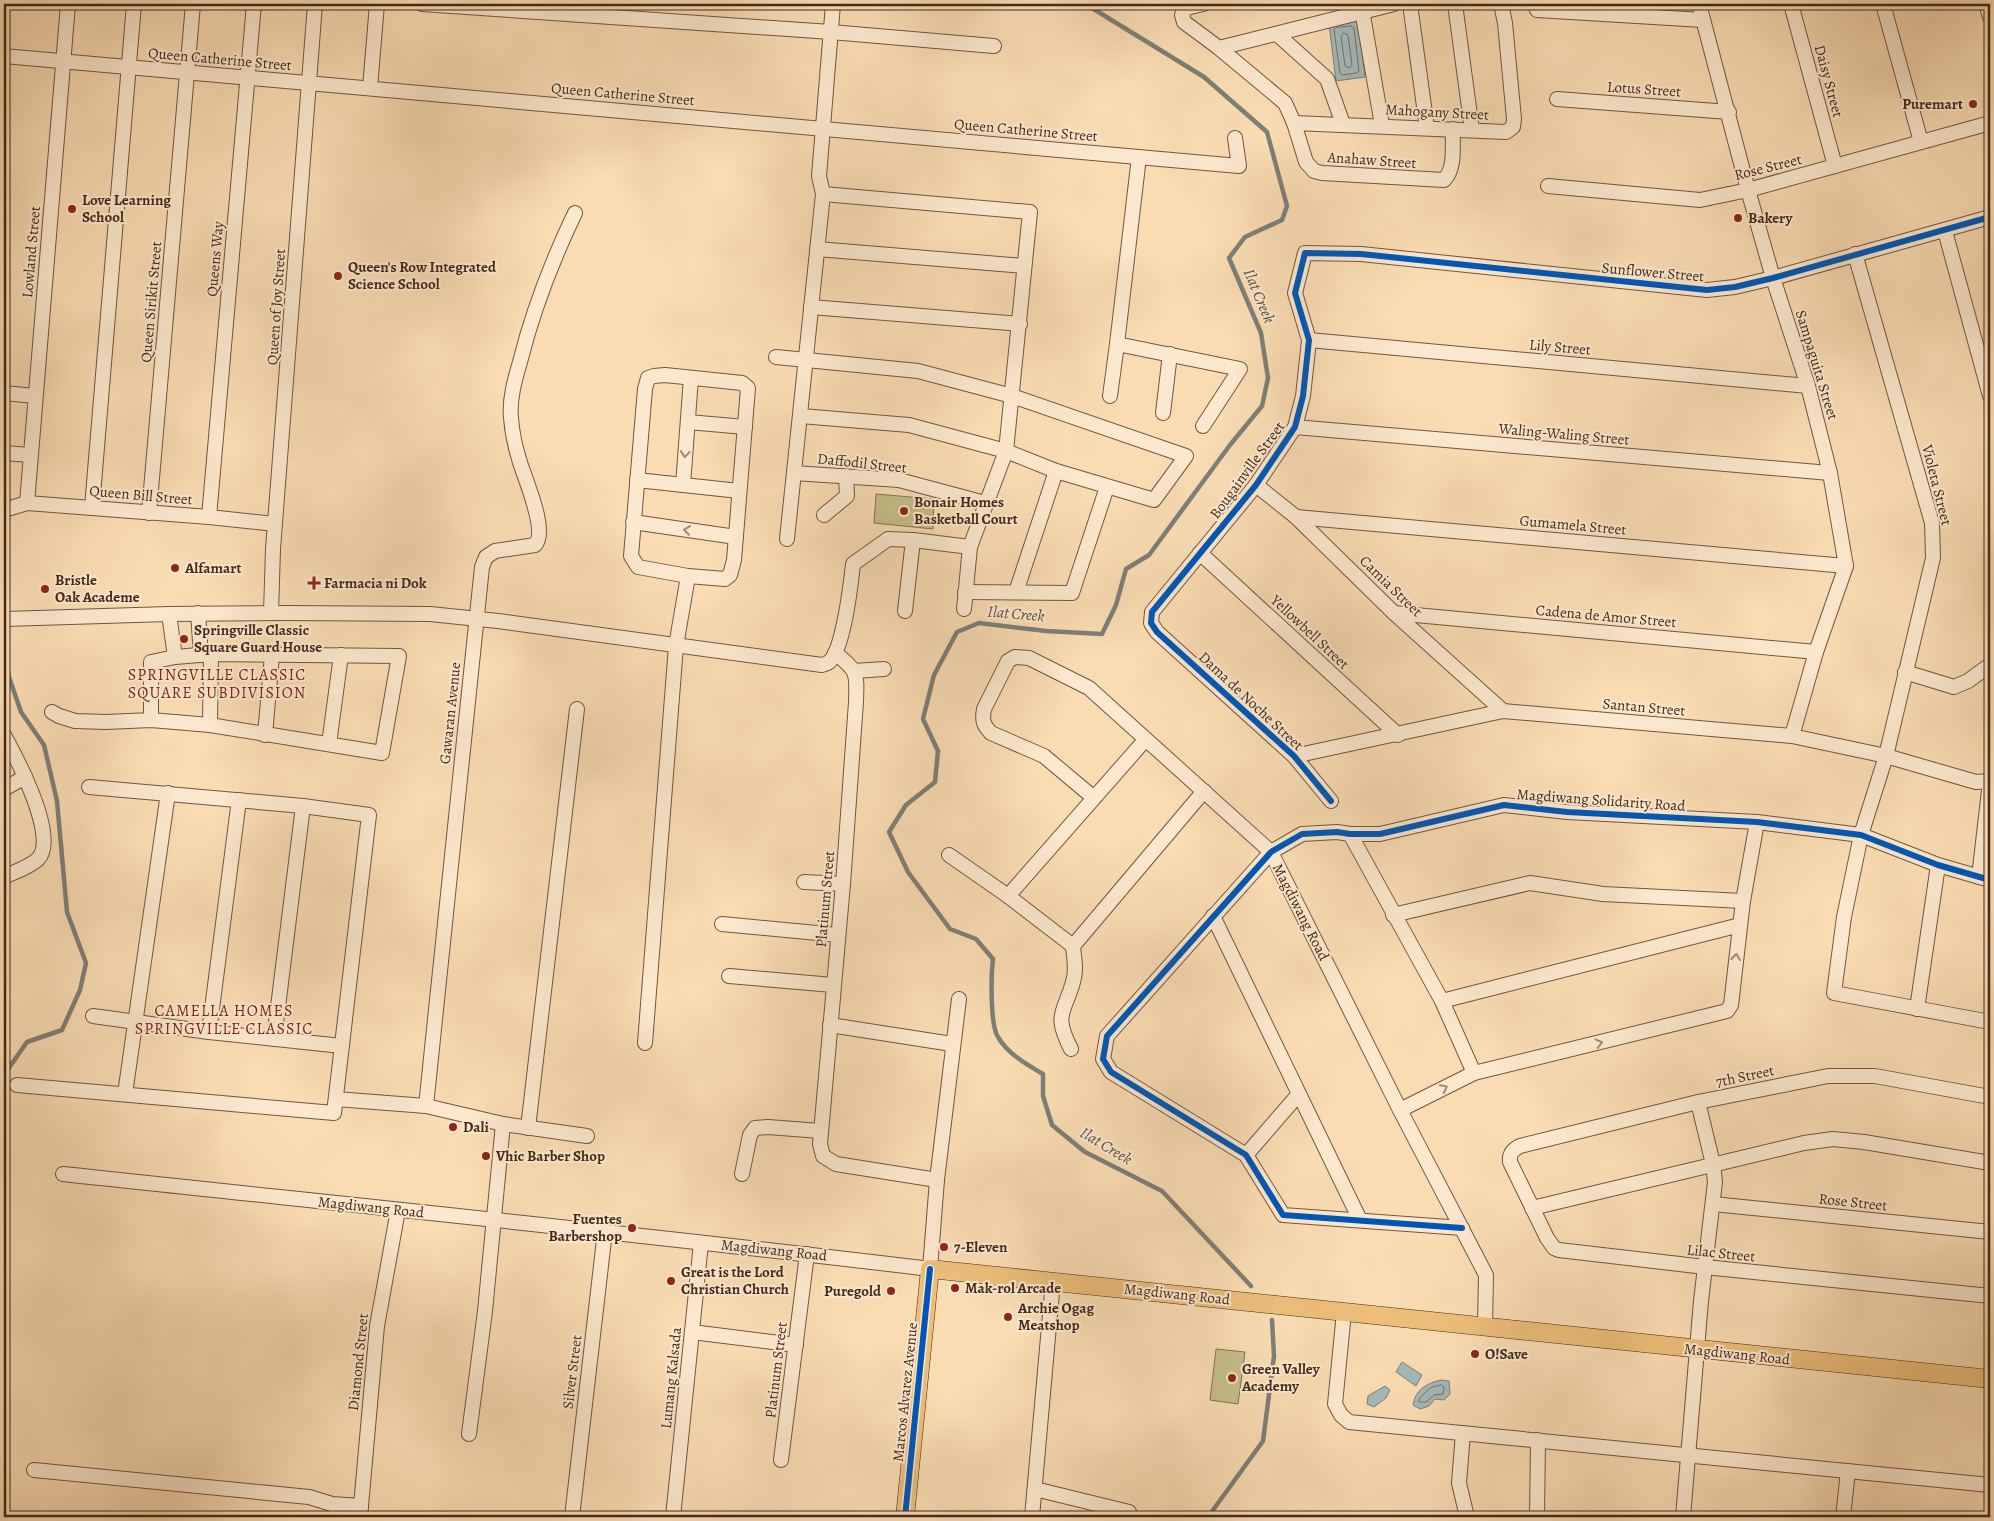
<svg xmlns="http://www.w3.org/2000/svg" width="1994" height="1521" font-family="Alegreya,serif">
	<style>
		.green { fill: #c5be88; stroke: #847451 }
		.water { fill: #a3b9b8; stroke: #7d7f79 }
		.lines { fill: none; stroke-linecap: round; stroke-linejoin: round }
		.shore { stroke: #737169; stroke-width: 1 }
		.stream { stroke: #7d7f79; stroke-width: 4.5 }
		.minor-casing { stroke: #715640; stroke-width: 16 }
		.major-casing { stroke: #43291a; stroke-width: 19 }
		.minor { stroke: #fce8ce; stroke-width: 14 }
		.major { stroke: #edbe7a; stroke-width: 18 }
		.cycleway-casing { stroke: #fce8ce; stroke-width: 9 }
		.cycleway { stroke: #0057b8; stroke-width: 6 }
		.oneway { stroke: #a08874 }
		.poi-dot { fill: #8f2418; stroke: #fce8ce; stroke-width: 2 }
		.labels { text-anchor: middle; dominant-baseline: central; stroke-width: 4; stroke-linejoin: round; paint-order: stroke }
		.street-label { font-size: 15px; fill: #43291a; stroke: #fce8ce }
		.poi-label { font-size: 15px; font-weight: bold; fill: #43291a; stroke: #fce8ce; text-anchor: start }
		.water-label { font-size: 16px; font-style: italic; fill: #5b4d42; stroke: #fce8ce }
		.neighbourhood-label { font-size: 16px; letter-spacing: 1px; fill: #7a1f14; stroke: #fce8ce }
	</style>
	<rect width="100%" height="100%" fill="#fadcb3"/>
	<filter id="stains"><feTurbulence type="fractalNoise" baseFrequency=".004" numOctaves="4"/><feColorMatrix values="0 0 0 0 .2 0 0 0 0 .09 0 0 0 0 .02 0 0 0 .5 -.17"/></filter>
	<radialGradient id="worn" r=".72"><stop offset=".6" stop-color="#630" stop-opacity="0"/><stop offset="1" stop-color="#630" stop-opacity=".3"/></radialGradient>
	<g class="green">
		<path d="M 876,494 L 934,499 L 933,529 L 874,523 Z"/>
		<path d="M 1216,1349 L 1245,1352 L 1238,1404 L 1210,1400 Z"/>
	</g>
	<g class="water">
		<path d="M 1358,20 L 1365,77 L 1336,81 L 1329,24 Z"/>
		<path d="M 1402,1362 L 1422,1375 L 1416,1386 L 1396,1372 Z"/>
		<path d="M 1441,1380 L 1449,1381 L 1450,1394 L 1444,1400 L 1435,1399 L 1429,1406 L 1420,1409 L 1413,1405 C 1415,1390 1427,1383 1441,1380 Z"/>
		<path d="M 1385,1386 L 1390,1390 L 1386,1398 L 1374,1407 L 1367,1404 L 1368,1396 Z"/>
	</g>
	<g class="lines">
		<g class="shore">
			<path d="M 1351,26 L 1354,28 L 1359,71 L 1357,73 L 1342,75 L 1340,73 L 1334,30 L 1336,28 Z"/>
			<path d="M 1344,33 L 1348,35 L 1352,65 L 1350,68 L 1345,66 L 1341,36 Z"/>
			<path d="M 1441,1385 L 1444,1387 L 1443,1394 L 1434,1395 L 1426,1402 L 1419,1402 L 1419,1399 L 1430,1388 Z"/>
		</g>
		<g class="stream">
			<path d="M 1088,4 L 1092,8 L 1204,77 L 1267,132 L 1287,206 L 1282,220 L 1245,237 L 1229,258 L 1261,333 L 1268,378 L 1262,406 L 1230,445 L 1149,555 L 1126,569 L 1116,605 L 1102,634 L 1046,631 L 979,623 L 957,632 L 934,675 L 923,719 L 938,751 L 935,782 L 906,805 L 889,832 L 908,872 L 950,929 L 976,939 L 993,959 C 991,975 990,1025 998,1037 C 1008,1054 1026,1064 1043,1074 L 1043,1096 L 1052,1125 L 1085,1152 L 1162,1191 L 1251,1286"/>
			<path d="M 4,1075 L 27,1042 L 62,1030 L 80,990 L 86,963 L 67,912 L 57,801 L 44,745 L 21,712 L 9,677 L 5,656 L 6,632"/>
			<path d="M 4,1169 C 10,1181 9,1193 4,1205"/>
			<path d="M 1208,1517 L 1263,1441 L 1274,1356 L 1272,1320"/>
		</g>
		<g class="minor-casing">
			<g id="minor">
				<path d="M 422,4 L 831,32 L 994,46"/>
				<path d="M 1203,4 L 1186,8 L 1182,15 L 1184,22 L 1219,48 L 1285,103 L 1294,123 L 1306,162 L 1314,171 L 1322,173 L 1444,180 C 1456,168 1452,146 1453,129"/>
				<path d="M 1361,4 L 1382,125"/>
				<path d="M 1410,4 L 1427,128"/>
				<path d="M 1455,4 L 1472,130"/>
				<path d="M 1699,4 L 1748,190 L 1773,278 L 1808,386 L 1830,473 L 1846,566 L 1816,652 L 1792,736"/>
				<path d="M 1791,4 L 1835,166"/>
				<path d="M 1883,4 L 1921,142"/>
				<path d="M 1986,4 L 1990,17"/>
				<path d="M 1537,10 L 1703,20"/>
				<path d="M 1277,34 L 1327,79 L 1343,124"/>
				<path d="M 1219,48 L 1394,4"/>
				<path d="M 4,56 L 1239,166 L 1235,138"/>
				<path d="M 370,88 L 377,4"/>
				<path d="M 1557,99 L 1729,112"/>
				<path d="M 1294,123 L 1506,132 L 1513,127 L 1514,119 L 1505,23 L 1501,4"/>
				<path d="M 1548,186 L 1700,200 L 1748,190 L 1990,123"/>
				<path d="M 823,194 L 1030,212 L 1006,451 L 970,547 L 964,609"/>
				<path d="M 1945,231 L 1990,396"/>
				<path d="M 817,249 L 1024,266"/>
				<path d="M 1855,254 L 1932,523 L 1933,558 L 1886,756 L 1861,835 L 1844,917 L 1834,993 L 1990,1022"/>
				<path d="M 811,307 L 1020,324"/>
				<path d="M 1309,340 L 1808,386"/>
				<path d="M 1117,344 L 1240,369 L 1203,426"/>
				<path d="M 776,357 L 918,371 L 1012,396 L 1186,456 L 1154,500 L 1056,471 L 1006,451 L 909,425 L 801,416"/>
				<path d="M 665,375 L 742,383 L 748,388 L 734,560 L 730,575 L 725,579 L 688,576 L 638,567 L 631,556 L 645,389 L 648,378 L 654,376 Z"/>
				<path d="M 4,393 L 35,396"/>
				<path d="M 1110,396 L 1117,344 L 1139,157"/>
				<path d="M 1163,413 L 1170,354"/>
				<path d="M 688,422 L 745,427"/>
				<path d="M 1295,427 L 1830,473"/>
				<path d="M 4,453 L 30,455"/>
				<path d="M 794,473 L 899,480 L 985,503"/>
				<path d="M 637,480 L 739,491"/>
				<path d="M 683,485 L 691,378"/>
				<path d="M 1256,485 L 1296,517 L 1394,613 L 1503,711"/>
				<path d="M 27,503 L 68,4"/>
				<path d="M 92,507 L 134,4"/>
				<path d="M 4,510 L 27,503 L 209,517 L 275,524"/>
				<path d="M 149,513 L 193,4"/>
				<path d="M 824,515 L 847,496 L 846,476"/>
				<path d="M 209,517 L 254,4"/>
				<path d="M 1296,517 L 1846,566"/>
				<path d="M 633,522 L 736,537"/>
				<path d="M 787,539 L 823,194 L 819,176 L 833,4"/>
				<path d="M 1200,553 L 1398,735"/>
				<path d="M 965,592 L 1072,593 L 1107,487"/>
				<path d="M 1016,592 L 1056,471"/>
				<path d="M 905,611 L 913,540"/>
				<path d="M 198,613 L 201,655"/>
				<path d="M 271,613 L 273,549 L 315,4"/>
				<path d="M 1394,613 L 1816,652"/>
				<path d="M 169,614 L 175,657"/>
				<path d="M 4,619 L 169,614 L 287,613 L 430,614 L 498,621 L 822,665 C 825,664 827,664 829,662 C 843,651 851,583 853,564 L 888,539 L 913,540 L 970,547"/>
				<path d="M 835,653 C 858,671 857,673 856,702 L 843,884 L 820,1144 L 823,1156 L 836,1164 L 937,1180"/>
				<path d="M 854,671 L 884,669"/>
				<path d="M 1905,672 L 1954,687 L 1968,681 L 1990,665"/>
				<path d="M 52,712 L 59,716 L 75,721 L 106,722 L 151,720 L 210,725 L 382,753 L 399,656 L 211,654 L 175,657 L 151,662 L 151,720"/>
				<path d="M 210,725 L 211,654"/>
				<path d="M 4,735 C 16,757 59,838 38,859 C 30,867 14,872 4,877"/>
				<path d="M 265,735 L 272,655"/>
				<path d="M 329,744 L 341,655"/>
				<path d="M 1294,756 L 1503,711 L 1792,736 L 1886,756 L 1976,782 L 1990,781"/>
				<path d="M 4,789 L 25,777"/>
				<path d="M 1094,798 L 1044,756 L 991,733 C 983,725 982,720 984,709 L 1008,661 L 1015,657 L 1029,658 L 1089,688 L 1271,852 L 1400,1110 L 1486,1275 L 1485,1326"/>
				<path d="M 1331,801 L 1294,756 L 1157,632 L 1151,623 L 1152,612 L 1256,485 L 1295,427 L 1303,396 L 1309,340 L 1295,293 L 1305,253 L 1361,254 L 1707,290 L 1735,287 L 1773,278 L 1990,217"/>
				<path d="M 1350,834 L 1442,1001 L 1474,1073"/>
				<path d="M 949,855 L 1008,896 L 1073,946"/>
				<path d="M 1979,877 L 1990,782"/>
				<path d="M 804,882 L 843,884"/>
				<path d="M 1008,896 L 1145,740"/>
				<path d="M 1393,915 L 1530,883 L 1603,894 L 1743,901"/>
				<path d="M 1213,916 L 1360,1220"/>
				<path d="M 722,924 L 838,935"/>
				<path d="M 729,976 L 833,985"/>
				<path d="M 1442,1001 L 1740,925"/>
				<path d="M 1917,1009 L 1938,865"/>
				<path d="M 93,1016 L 209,1032 L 342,1046"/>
				<path d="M 830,1025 L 952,1044"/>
				<path d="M 209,1032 L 239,800"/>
				<path d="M 274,1039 L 303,806"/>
				<path d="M 645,1043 L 676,646 L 688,576"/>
				<path d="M 1071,1049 C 1053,1014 1064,1014 1073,982 C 1077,970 1074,958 1073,946 L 1204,791"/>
				<path d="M 17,1085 L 334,1113 L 369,815 L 303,806 L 89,787"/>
				<path d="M 125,1094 L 168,793"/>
				<path d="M 1990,1097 L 1875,1076 L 1828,1076 L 1698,1102 L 1520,1146 C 1512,1150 1509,1154 1510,1162 L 1547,1238 L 1554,1248 L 1559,1250 L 1705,1267 L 1990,1296"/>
				<path d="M 336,1099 L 426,1106 L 503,1124 L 587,1136"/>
				<path d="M 426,1106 L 482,567 L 486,557 L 495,551 L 535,545 C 549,531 523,475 519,459 C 515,446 512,431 511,418 C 509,400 515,379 520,362 C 533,310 552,261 575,213"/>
				<path d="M 1400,1110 L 1474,1073 L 1727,1011 L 1731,1005 L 1743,901 L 1757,822"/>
				<path d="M 528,1128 L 577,709"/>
				<path d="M 1246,1155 L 1298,1095"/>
				<path d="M 63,1174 C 352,1205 641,1234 930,1269 L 937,1180 L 959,999"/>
				<path d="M 742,1174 L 750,1135 L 755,1128 L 768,1127 L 820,1131"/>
				<path d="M 1713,1204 L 1990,1232"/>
				<path d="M 1532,1208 L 1804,1143 L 1833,1139 L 1864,1142 L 1990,1163"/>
				<path d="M 1462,1228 L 1283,1215 L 1246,1155 L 1111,1072 L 1103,1059 L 1107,1036 L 1271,852 L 1302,834 L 1337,832 L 1350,834 L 1380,834 L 1504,805 L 1567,812 L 1757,822 L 1861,835 L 1938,865 L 1990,880"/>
				<path d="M 1344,1312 L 1335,1404 L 1341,1415 L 1349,1422 L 1990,1485"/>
				<path d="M 692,1332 L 796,1345"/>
				<path d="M 1463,1433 L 1459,1483 L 1467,1517"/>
				<path d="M 469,1434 L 485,1311 L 503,1124"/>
				<path d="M 781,1460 L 807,1254"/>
				<path d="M 34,1470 L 309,1497 L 332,1504 L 361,1506"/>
				<path d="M 1035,1489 L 1129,1512"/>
				<path d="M 360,1517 L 377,1326 L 398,1210"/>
				<path d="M 572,1517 L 605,1231"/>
				<path d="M 673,1517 L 701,1243"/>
				<path d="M 1032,1517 L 1053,1281"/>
				<path d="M 1537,1517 L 1538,1440"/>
				<path d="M 1683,1517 L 1701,1301 L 1715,1182 L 1713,1164 L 1698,1102"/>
				<path d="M 1843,1517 L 1848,1471"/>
			</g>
		</g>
		<g class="major-casing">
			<path id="major" d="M 905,1517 L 930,1269 L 1990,1379"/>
		</g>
		<use href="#minor" class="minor"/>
		<use href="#major" class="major"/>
		<g class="cycleway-casing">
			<g id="cycleway">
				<path d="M 1331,801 L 1294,756 L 1157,632 L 1151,623 L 1152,612 L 1256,485 L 1295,427 L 1303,396 L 1309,340 L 1295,293 L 1305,253 L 1361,254 L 1707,290 L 1735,287 L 1773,278 L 1990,217"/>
				<path d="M 1462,1228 L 1283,1215 L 1246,1155 L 1111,1072 L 1103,1059 L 1107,1036 L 1271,852 L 1302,834 L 1337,832 L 1350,834 L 1380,834 L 1504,805 L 1567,812 L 1757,822 L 1861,835 L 1938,865 L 1990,880"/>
				<path d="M 905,1517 L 930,1269"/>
			</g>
		</g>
		<use href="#cycleway" class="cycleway"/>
	</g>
	<defs><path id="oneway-chevron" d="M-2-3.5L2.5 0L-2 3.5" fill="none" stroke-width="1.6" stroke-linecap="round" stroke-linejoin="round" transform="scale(1.25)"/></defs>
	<g class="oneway">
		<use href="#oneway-chevron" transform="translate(685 454) rotate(95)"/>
		<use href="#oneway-chevron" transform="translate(687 530) rotate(-172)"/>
		<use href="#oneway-chevron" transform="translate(1736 957) rotate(-83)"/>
		<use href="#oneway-chevron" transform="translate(1599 1043) rotate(-14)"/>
		<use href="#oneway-chevron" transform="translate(1444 1088) rotate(-27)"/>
	</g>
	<g class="poi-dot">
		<circle cx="1973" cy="104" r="5"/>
		<circle cx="72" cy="209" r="5"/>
		<circle cx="1738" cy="218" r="5"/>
		<circle cx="338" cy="276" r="5"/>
		<circle cx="904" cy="511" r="5"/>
		<circle cx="175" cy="568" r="5"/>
		<path d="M311.5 575.5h5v5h5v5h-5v5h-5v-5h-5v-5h5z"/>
		<circle cx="45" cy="589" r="5"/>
		<circle cx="184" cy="639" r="5"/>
		<circle cx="453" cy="1127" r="5"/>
		<circle cx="486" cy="1156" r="5"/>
		<circle cx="632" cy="1228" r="5"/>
		<circle cx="944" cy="1247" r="5"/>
		<circle cx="671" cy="1281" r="5"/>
		<circle cx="955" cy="1288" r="5"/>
		<circle cx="891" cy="1291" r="5"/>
		<circle cx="1008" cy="1317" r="5"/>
		<circle cx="1475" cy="1354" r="5"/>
		<circle cx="1232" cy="1378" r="5"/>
	</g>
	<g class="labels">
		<g class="street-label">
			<text transform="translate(220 59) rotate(5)">Queen Catherine Street</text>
			<text transform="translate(1829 81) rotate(75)">Daisy Street</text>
			<text transform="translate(1644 89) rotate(4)">Lotus Street</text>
			<text transform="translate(623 94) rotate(5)">Queen Catherine Street</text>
			<text transform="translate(1437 112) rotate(3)">Mahogany Street</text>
			<text transform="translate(1026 130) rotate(5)">Queen Catherine Street</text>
			<text transform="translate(1372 160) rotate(4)">Anahaw Street</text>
			<text transform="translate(1768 167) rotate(-14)">Rose Street</text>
			<text transform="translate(31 252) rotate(-85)">Lowland Street</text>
			<text transform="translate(215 259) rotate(-85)">Queens Way</text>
			<text transform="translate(1653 272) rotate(5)">Sunflower Street</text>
			<text transform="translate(151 302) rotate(-85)">Queen Sirikit Street</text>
			<text transform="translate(276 307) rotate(-86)">Queen of Joy Street</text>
			<text transform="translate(1560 347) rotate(5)">Lily Street</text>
			<text transform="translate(1817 365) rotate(73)">Sampaguita Street</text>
			<text transform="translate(1564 434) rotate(5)">Waling-Waling Street</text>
			<text transform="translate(862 463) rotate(6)">Daffodil Street</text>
			<text transform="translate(1247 470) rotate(-54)">Bougainville Street</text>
			<text transform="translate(1937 485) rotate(76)">Violeta Street</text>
			<text transform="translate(141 495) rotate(5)">Queen Bill Street</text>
			<text transform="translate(1573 525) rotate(5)">Gumamela Street</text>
			<text transform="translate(1391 586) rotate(44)">Camia Street</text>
			<text transform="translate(1606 616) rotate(5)">Cadena de Amor Street</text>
			<text transform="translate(1310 632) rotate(43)">Yellowbell Street</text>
			<text transform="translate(1251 701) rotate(43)">Dama de Noche Street</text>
			<text transform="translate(1644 707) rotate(5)">Santan Street</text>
			<text transform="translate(450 713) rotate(-84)">Gawaran Avenue</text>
			<text transform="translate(1601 800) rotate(4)">Magdiwang Solidarity Road</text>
			<text transform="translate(825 899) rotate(-85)">Platinum Street</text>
			<text transform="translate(1301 912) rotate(63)">Magdiwang Road</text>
			<text transform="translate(1745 1076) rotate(-12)">7th Street</text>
			<text transform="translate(1853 1202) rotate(6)">Rose Street</text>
			<text transform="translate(371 1207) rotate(6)">Magdiwang Road</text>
			<text transform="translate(774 1250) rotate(6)">Magdiwang Road</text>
			<text transform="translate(1721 1253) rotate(6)">Lilac Street</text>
			<text transform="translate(1177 1294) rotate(6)">Magdiwang Road</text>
			<text transform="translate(1737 1354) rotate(6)">Magdiwang Road</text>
			<text transform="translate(358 1362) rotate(-84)">Diamond Street</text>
			<text transform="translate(776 1370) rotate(-83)">Platinum Street</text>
			<text transform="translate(572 1372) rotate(-83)">Silver Street</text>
			<text transform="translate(671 1378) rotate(-84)">Lumang Kalsada</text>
			<text transform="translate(905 1392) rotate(-84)">Marcos Alvarez Avenue</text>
		</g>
		<g class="poi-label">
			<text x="1963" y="104" text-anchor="end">Puremart</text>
			<text x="82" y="200">Love Learning<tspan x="82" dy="17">School</tspan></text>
			<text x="1748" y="218">Bakery</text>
			<text x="348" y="267">Queen's Row Integrated<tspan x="348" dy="17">Science School</tspan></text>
			<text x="914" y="502">Bonair Homes<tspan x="914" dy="17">Basketball Court</tspan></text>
			<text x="185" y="568">Alfamart</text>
			<text x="55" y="580">Bristle<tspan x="55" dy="17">Oak Academe</tspan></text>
			<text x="324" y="583">Farmacia ni Dok</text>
			<text x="194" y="630">Springville Classic<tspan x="194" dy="17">Square Guard House</tspan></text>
			<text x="463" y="1127">Dali</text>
			<text x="496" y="1156">Vhic Barber Shop</text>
			<text x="622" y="1219" text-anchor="end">Fuentes<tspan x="622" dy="17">Barbershop</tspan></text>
			<text x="954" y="1247">7-Eleven</text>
			<text x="681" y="1272">Great is the Lord<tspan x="681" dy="17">Christian Church</tspan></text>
			<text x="965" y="1288">Mak-rol Arcade</text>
			<text x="881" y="1291" text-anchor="end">Puregold</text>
			<text x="1018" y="1308">Archie Ogag<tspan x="1018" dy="17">Meatshop</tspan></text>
			<text x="1485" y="1354">O!Save</text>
			<text x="1242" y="1369">Green Valley<tspan x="1242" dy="17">Academy</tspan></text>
		</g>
		<g class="water-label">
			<text transform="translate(1259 296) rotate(67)">Ilat Creek</text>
			<text transform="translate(1016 614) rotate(5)">Ilat Creek</text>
			<text transform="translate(1106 1146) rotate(31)">Ilat Creek</text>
		</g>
		<g class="neighbourhood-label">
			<text x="217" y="675">SPRINGVILLE CLASSIC<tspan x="217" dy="18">SQUARE SUBDIVISION</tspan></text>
			<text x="224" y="1011">CAMELLA HOMES<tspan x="224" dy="18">SPRINGVILLE CLASSIC</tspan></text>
		</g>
	</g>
	<rect width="1994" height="1521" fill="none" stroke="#fadcb3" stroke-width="20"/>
	<rect x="5" y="5" width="1984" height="1511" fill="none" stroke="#43291a" stroke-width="2.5"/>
	<rect x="10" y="10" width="1974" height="1501" fill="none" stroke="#43291a"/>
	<rect width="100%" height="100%" filter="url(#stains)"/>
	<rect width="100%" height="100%" fill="url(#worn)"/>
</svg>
